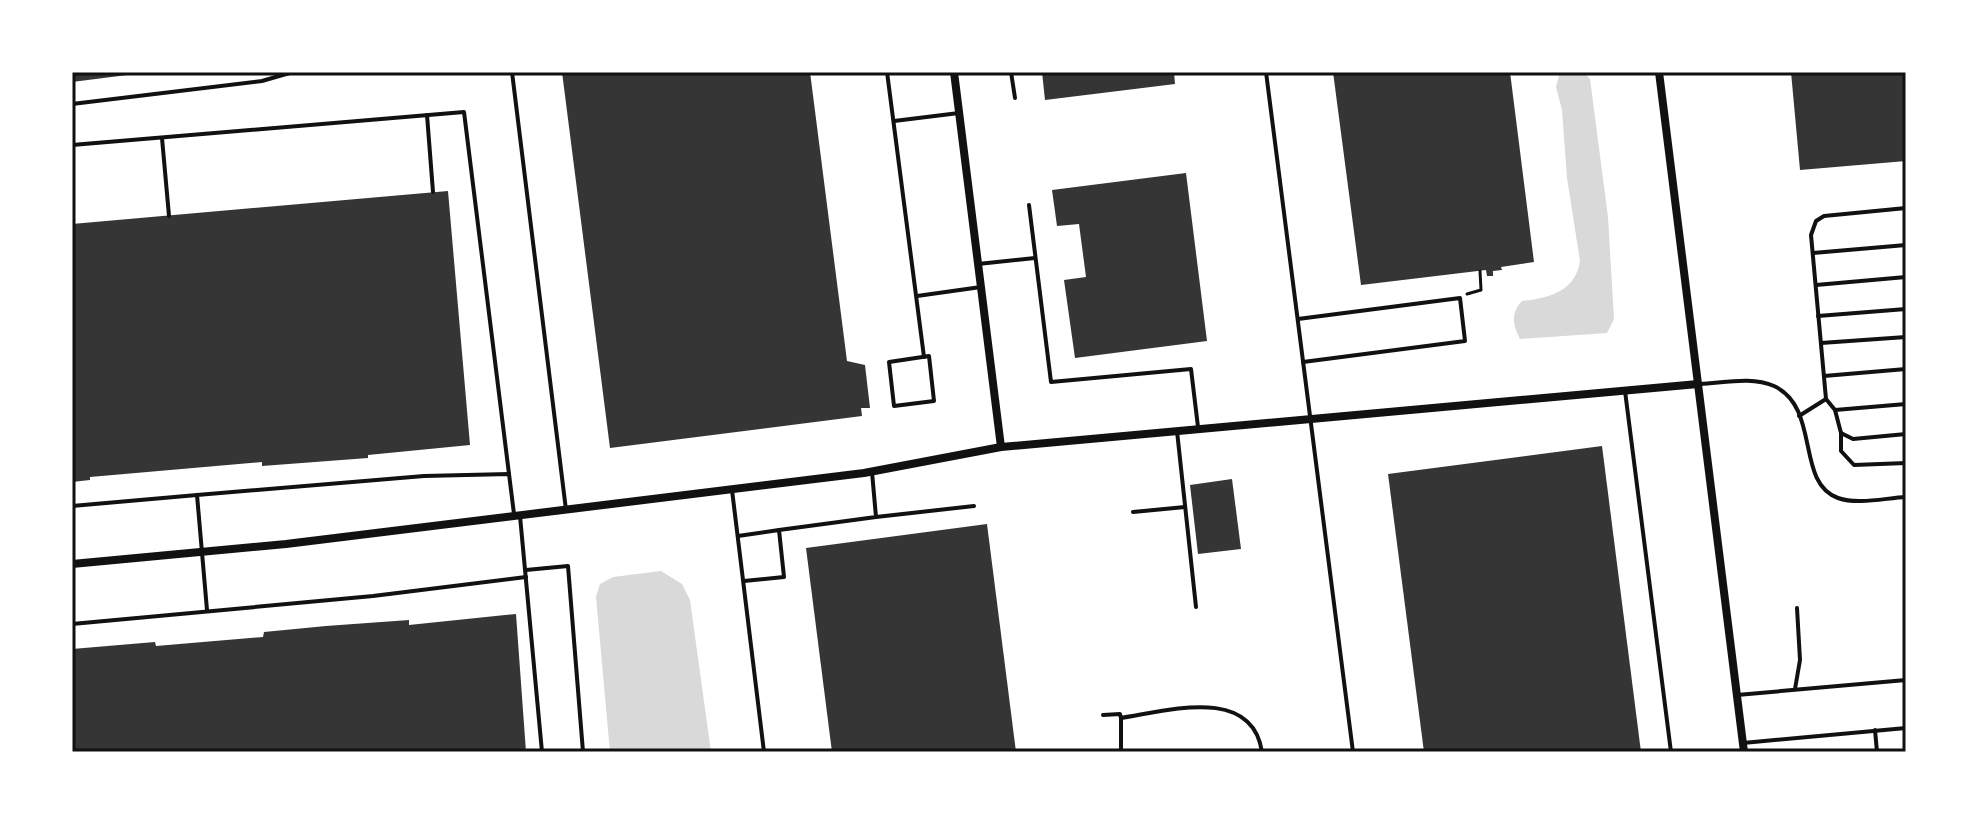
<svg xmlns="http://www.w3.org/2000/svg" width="1978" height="824" font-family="Barlow,sans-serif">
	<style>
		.water { fill: #d9d9d9 }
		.building { fill: #353535 }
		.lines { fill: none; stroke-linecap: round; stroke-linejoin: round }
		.path { stroke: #111; stroke-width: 3 }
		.service { stroke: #111; stroke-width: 4 }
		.minor { stroke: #111; stroke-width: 8 }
		.neatline { fill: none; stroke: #111; stroke-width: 3 }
	</style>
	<rect width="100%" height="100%" fill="#fff"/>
	<g class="water">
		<path d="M 1560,72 L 1584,72 L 1590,79 L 1608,217 L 1614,319 L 1607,333 L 1520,339 C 1513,325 1510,314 1522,301 C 1549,298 1575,292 1580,261 L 1567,178 L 1562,110 L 1556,87 Z"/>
		<path d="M 661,571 L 682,584 L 690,600 L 711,752 L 610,752 L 596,597 L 600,584 L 613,577 Z"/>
	</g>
	<g class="building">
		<path d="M 72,72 L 135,72 L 135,74 L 72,82 Z"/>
		<path d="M 562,72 L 810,72 L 847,361 L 865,365 L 870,408 L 861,408 L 862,416 L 610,448 Z"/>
		<path d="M 1042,72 L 1174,72 L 1175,84 L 1045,100 Z"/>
		<path d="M 1333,72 L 1510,72 L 1534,262 L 1501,267 L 1502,270 L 1493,271 L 1493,276 L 1487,276 L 1486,270 L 1361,285 Z"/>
		<path d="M 1791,72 L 1906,72 L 1906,161 L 1800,170 Z"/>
		<path d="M 1186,173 L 1207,341 L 1075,358 L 1064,280 L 1086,277 L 1079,224 L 1057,226 L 1052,190 Z"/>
		<path d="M 448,191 L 470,445 L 368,455 L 368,458 L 262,466 L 262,462 L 90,477 L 90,480 L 72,482 L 72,224 Z"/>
		<path d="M 1602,446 L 1641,752 L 1424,752 L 1388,474 Z"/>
		<path d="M 1232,479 L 1241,549 L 1198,554 L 1190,485 Z"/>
		<path d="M 987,524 L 1016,752 L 832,752 L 806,548 Z"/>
		<path d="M 516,614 L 526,752 L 72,752 L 72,649 L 155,642 L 156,646 L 263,637 L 264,632 L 326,626 L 409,620 L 409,625 Z"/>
	</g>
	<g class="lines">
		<path class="path" d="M 1467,294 L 1481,290 L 1480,271"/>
		<g class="service">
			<path d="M 512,72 L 566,510"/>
			<path d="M 887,72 L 924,357"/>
			<path d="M 1011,72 L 1015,98"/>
			<path d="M 1266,72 L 1353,752"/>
			<path d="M 72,104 L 262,81 L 293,72"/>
			<path d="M 427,115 L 433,192"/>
			<path d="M 894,121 L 959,113"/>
			<path d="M 162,138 L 169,216"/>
			<path d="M 72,145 L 464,112 L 509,474"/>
			<path d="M 1029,205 L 1051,382 L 1191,369 L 1198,427"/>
			<path d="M 1813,253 L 1906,245"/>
			<path d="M 978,264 L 1035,258"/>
			<path d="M 1816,285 L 1906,277"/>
			<path d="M 917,296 L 981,287"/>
			<path d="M 1818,316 L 1906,309"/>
			<path d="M 1298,319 L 1460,298 L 1465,341 L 1303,362"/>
			<path d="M 1821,343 L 1906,337"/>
			<path d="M 929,356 L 934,401 L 894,406 L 889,362 Z"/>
			<path d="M 1824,376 L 1906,369"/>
			<path d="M 1700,384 C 1723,383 1752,376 1774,386 C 1821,408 1795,483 1838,498 C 1858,505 1885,498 1906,497"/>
			<path d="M 1625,391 L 1671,752"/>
			<path d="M 1826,399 L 1835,410 L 1906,404"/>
			<path d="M 1835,410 L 1841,433 L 1853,439 L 1906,434"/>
			<path d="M 1799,416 L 1826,399 L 1811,235 L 1816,221 L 1824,216 L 1906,208"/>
			<path d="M 1177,431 L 1196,607"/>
			<path d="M 1841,433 L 1841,451 L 1854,465 L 1906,463"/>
			<path d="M 732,490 L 764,752"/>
			<path d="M 72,506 L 197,495"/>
			<path d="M 1133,512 L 1185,507"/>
			<path d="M 520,516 L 542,752"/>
			<path d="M 876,517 L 974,506"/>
			<path d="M 779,530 L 876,517 L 872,472"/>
			<path d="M 738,536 L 779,530 L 784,577 L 744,581"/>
			<path d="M 526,570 L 568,566 L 583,752"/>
			<path d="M 207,610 L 197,495 L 424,476 L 509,474 L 514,514"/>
			<path d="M 72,624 L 373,596 L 526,577"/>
			<path d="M 1795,689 L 1800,660 L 1797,608"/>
			<path d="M 1737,695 L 1906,680"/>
			<path d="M 1103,715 L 1120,714 L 1121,718 C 1167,711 1252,685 1262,752"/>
			<path d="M 1121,719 L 1121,752"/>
			<path d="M 1875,730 L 1877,752"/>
			<path d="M 1743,743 L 1906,728"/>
		</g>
		<g class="minor">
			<path d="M 954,72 L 1001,447"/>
			<path d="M 1659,72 L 1744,752"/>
			<path d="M 72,564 L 286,544 L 864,473 L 1001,447 L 1698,384"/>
		</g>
	</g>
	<rect width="1978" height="824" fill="none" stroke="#ffffff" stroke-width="148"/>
	<rect x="74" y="74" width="1830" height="676" class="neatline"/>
</svg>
